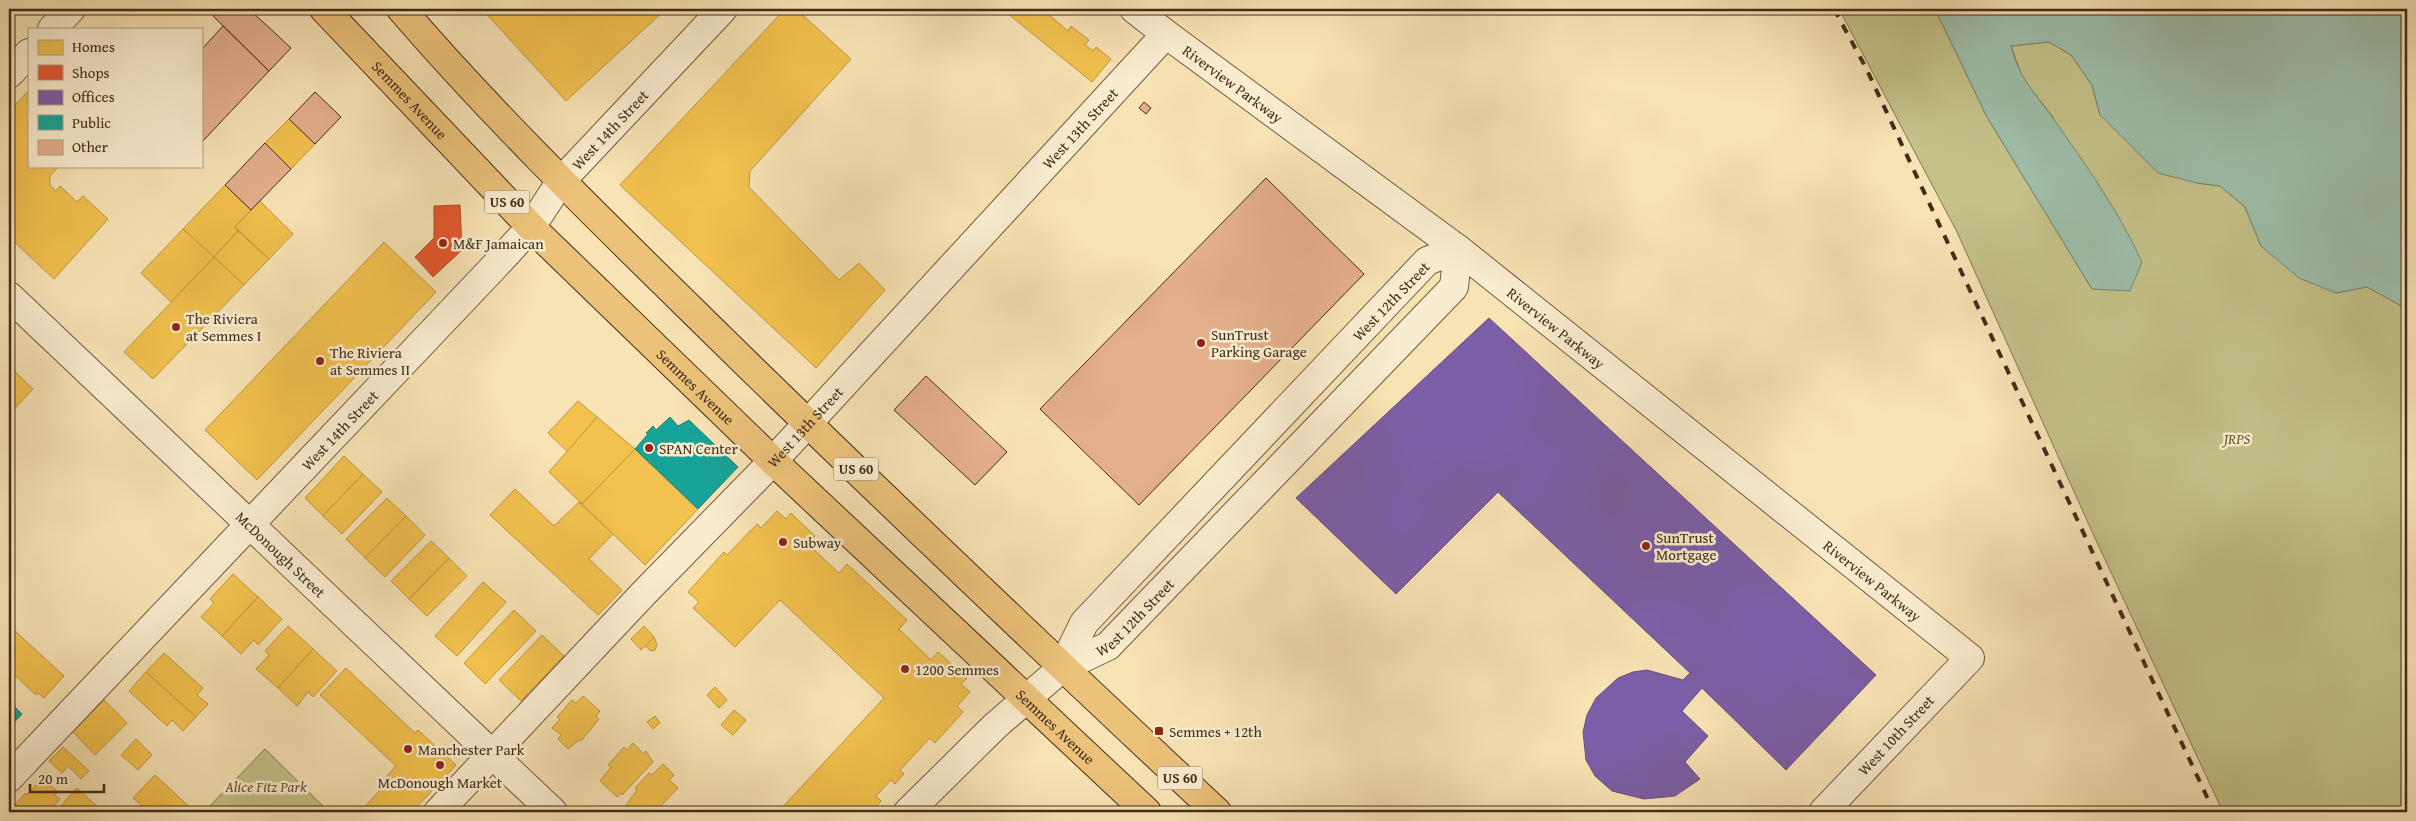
<svg xmlns="http://www.w3.org/2000/svg" width="2416" height="821" font-family="'Gentium Book Plus',serif">
	<style>
		.green { fill: #c4c189; stroke: #837651 }
		.water { fill: #9ebeaa; stroke: #798470 }
		.homes { fill: #f2c14e; stroke: #bd943e }
		.shops { fill: #e4572e; stroke: #b34a28 }
		.offices { fill: #7b5ea7; stroke: #6a4f7c }
		.public { fill: #17a398; stroke: #247f72 }
		.building { fill: #e4af8b; stroke: #422c19 }
		.lines { fill: none; stroke-linecap: round; stroke-linejoin: round }
		.minor-casing { stroke: #705a40; stroke-width: 30 }
		.major-casing { stroke: #422c19; stroke-width: 30 }
		.minor { stroke: #faedcf; stroke-width: 28 }
		.major { stroke: #ecc27a; stroke-width: 28 }
		.rail { stroke: #422c19; stroke-width: 4; stroke-dasharray: 9 9; stroke-linecap: butt }
		.poi-dot { fill: #8f2418; stroke: #faedcf; stroke-width: 2 }
		.labels { text-anchor: middle; dominant-baseline: central; stroke-width: 5; stroke-linejoin: round; paint-order: stroke }
		.shield { fill: #faedcf; stroke: #796650; stroke-width: 1 }
		.shield-label { font-size: 14px; font-weight: bold; fill: #422c19 }
		.street-label { font-size: 15px; fill: #422c19; stroke: #faedcf }
		.poi-label { font-size: 15px; fill: #422c19; stroke: #faedcf; text-anchor: start }
		.park-label { font-size: 15px; font-style: italic; fill: #625135; stroke: #faedcf }
	</style>
	<rect width="100%" height="100%" fill="#f8e3b5"/>
	<filter id="stains"><feTurbulence type="fractalNoise" baseFrequency=".004" numOctaves="4"/><feColorMatrix values="0 0 0 0 .2 0 0 0 0 .09 0 0 0 0 .02 0 0 0 .5 -.17"/></filter>
	<radialGradient id="worn" r=".72"><stop offset=".6" stop-color="#630" stop-opacity="0"/><stop offset="1" stop-color="#630" stop-opacity=".3"/></radialGradient>
	<g class="green">
		<path d="M 1839,9 L 1935,9 L 1987,117 L 2092,289 L 2053,117 L 2023,79 L 2011,46 L 2049,42 L 2071,55 L 2092,85 L 2100,115 L 2197,183 L 2220,186 L 2245,207 L 2261,246 L 2336,293 L 2367,287 L 2407,309 L 2407,812 L 2223,812 L 2094,536 L 1957,232 Z"/>
		<path d="M 265,749 L 329,812 L 204,812 Z"/>
	</g>
	<path class="water" d="M 1935,9 L 2407,9 L 2407,309 L 2367,287 L 2336,293 L 2299,278 L 2261,246 L 2245,207 L 2220,186 L 2197,183 L 2158,173 L 2100,115 L 2092,85 L 2071,55 L 2049,42 L 2011,46 C 2019,78 2034,92 2053,118 C 2085,164 2119,211 2142,262 L 2130,291 L 2092,289 L 1987,117 Z"/>
	<g class="homes">
		<path d="M 482,9 L 666,9 L 566,101 Z"/>
		<path d="M 785,9 L 796,9 L 851,59 L 750,171 L 749,187 L 839,280 L 859,263 L 885,290 L 816,368 L 620,185 Z"/>
		<path d="M 1002,9 L 1048,9 L 1050,10 L 1047,13 L 1068,31 L 1071,26 L 1089,40 L 1085,45 L 1093,51 L 1096,47 L 1111,59 L 1092,82 Z"/>
		<path d="M 29,90 L 29,166 L 59,166 L 50,176 L 50,185 L 56,191 L 60,186 L 77,202 L 83,196 L 108,219 L 54,279 L 9,237 L 9,112 Z"/>
		<path d="M 289,119 L 315,144 L 291,169 L 265,143 Z"/>
		<path d="M 225,185 L 251,210 L 235,227 L 238,231 L 214,257 L 183,229 Z"/>
		<path d="M 260,201 L 293,234 L 269,259 L 235,227 Z"/>
		<path d="M 183,229 L 214,257 L 172,303 L 141,273 Z"/>
		<path d="M 238,231 L 269,259 L 244,285 L 214,257 Z"/>
		<path d="M 384,242 L 436,292 L 257,480 L 205,430 Z"/>
		<path d="M 214,257 L 244,285 L 153,379 L 124,352 Z"/>
		<path d="M 9,366 L 33,389 L 9,415 Z"/>
		<path d="M 578,401 L 597,417 L 568,452 L 548,433 Z"/>
		<path d="M 597,417 L 635,449 L 582,504 L 549,472 Z"/>
		<path d="M 635,449 L 698,509 L 645,565 L 582,504 Z"/>
		<path d="M 344,456 L 363,474 L 323,516 L 305,498 Z"/>
		<path d="M 363,474 L 382,492 L 342,534 L 323,516 Z"/>
		<path d="M 515,489 L 554,526 L 579,502 L 613,534 L 589,559 L 622,590 L 598,615 L 490,515 Z"/>
		<path d="M 387,498 L 406,516 L 365,558 L 346,539 Z"/>
		<path d="M 777,511 L 786,519 L 791,513 L 815,536 L 808,544 L 839,573 L 847,564 L 907,620 L 899,629 L 931,660 L 938,652 L 967,678 L 961,684 L 970,692 L 957,706 L 963,712 L 935,743 L 930,738 L 900,770 L 904,774 L 895,784 L 891,780 L 876,796 L 881,801 L 871,812 L 778,812 L 884,698 L 780,600 L 735,647 L 693,608 L 699,602 L 688,592 L 724,552 L 727,555 L 757,524 L 761,528 Z"/>
		<path d="M 406,516 L 425,535 L 385,577 L 365,558 Z"/>
		<path d="M 431,541 L 449,558 L 409,599 L 391,581 Z"/>
		<path d="M 449,558 L 467,576 L 427,616 L 409,599 Z"/>
		<path d="M 233,574 L 258,597 L 222,636 L 201,617 L 214,603 L 210,599 Z"/>
		<path d="M 483,582 L 506,602 L 457,656 L 435,636 Z"/>
		<path d="M 258,597 L 282,619 L 258,645 L 254,640 L 241,654 L 222,636 Z"/>
		<path d="M 514,610 L 536,631 L 485,684 L 464,663 Z"/>
		<path d="M 288,626 L 313,649 L 278,688 L 256,669 L 269,655 L 265,651 Z"/>
		<path d="M 644,626 L 654,637 L 641,650 L 631,639 Z"/>
		<path d="M 14,630 L 64,676 L 44,698 L 38,693 L 36,695 L 9,670 L 9,636 Z"/>
		<path d="M 542,635 L 564,656 L 521,701 L 499,680 Z"/>
		<path d="M 654,637 L 657,645 L 655,650 L 651,651 L 645,646 Z"/>
		<path d="M 313,649 L 337,671 L 313,697 L 308,692 L 297,706 L 278,688 Z"/>
		<path d="M 164,653 L 203,688 L 197,695 L 208,704 L 196,717 L 146,672 Z"/>
		<path d="M 346,668 L 415,733 L 418,730 L 456,765 L 412,812 L 360,812 L 379,791 L 376,788 L 396,766 L 320,695 Z"/>
		<path d="M 146,672 L 196,717 L 183,731 L 172,720 L 167,726 L 129,691 Z"/>
		<path d="M 715,687 L 727,700 L 719,708 L 707,695 Z"/>
		<path d="M 583,696 L 600,711 L 596,716 L 599,719 L 581,741 L 579,740 L 568,749 L 558,739 L 561,735 L 552,728 L 560,719 L 557,717 L 572,700 L 576,703 Z"/>
		<path d="M 104,700 L 127,723 L 95,755 L 73,732 Z"/>
		<path d="M 734,710 L 746,720 L 733,735 L 721,725 Z"/>
		<path d="M 655,716 L 660,723 L 653,729 L 647,722 Z"/>
		<path d="M 136,739 L 152,755 L 138,770 L 121,755 Z"/>
		<path d="M 633,743 L 644,754 L 646,751 L 653,762 L 622,795 L 620,793 L 617,797 L 600,781 L 611,767 L 608,765 L 624,747 L 627,750 Z"/>
		<path d="M 63,747 L 89,771 L 81,779 L 68,766 L 62,773 L 49,761 Z"/>
		<path d="M 663,764 L 674,775 L 669,780 L 678,788 L 655,812 L 633,812 L 626,805 L 637,790 L 635,788 L 649,773 L 652,775 Z"/>
		<path d="M 155,775 L 195,812 L 149,812 L 133,798 Z"/>
		<path d="M 42,778 L 58,792 L 55,795 L 60,799 L 49,812 L 9,812 L 25,793 L 27,795 Z"/>
		<path d="M 77,788 L 99,808 L 95,812 L 55,812 Z"/>
	</g>
	<path class="shops" d="M 460,205 L 462,250 L 433,277 L 415,257 L 434,238 L 434,206 Z"/>
	<path class="offices" d="M 1489,318 L 1876,675 L 1786,770 L 1702,688 L 1682,711 L 1708,736 L 1685,762 L 1700,779 L 1675,796 L 1644,799 L 1612,791 L 1595,776 L 1586,760 L 1583,732 L 1587,715 L 1596,698 L 1618,678 L 1633,672 L 1647,670 L 1683,680 L 1690,673 L 1498,492 L 1396,594 L 1296,498 Z"/>
	<g class="public">
		<path d="M 670,417 L 678,426 L 689,420 L 738,467 L 698,509 L 635,449 L 648,434 L 646,433 L 653,426 L 656,430 Z"/>
		<path d="M 9,701 L 22,714 L 9,728 Z"/>
	</g>
	<g class="building">
		<path d="M 221,9 L 249,9 L 291,48 L 269,71 L 213,16 Z"/>
		<path d="M 223,26 L 269,71 L 201,143 L 201,50 Z"/>
		<path d="M 315,92 L 341,117 L 315,144 L 289,119 Z"/>
		<path d="M 1144,102 L 1151,108 L 1146,114 L 1139,108 Z"/>
		<path d="M 265,143 L 291,169 L 251,210 L 225,185 Z"/>
		<path d="M 1266,178 L 1364,274 L 1139,505 L 1040,409 Z"/>
		<path d="M 926,376 L 1007,452 L 975,485 L 894,410 Z"/>
	</g>
	<g class="lines">
		<g class="minor-casing">
			<g id="minor">
				<path id="s1" d="M 1134,9 L 1166,34 L 1458,249 L 1970,658 L 1823,812"/>
				<path d="M 52,29 L 71,9"/>
				<path d="M 9,74 L 29,53"/>
				<path id="s2" d="M 9,296 L 553,812"/>
				<path id="s3" d="M 9,778 L 494,267 L 531,227 L 561,181 L 723,9"/>
				<path id="s4" d="M 438,812 L 644,593 L 773,461 L 1166,34"/>
				<path id="s5" d="M 908,812 L 995,726 L 1062,668 L 1108,646 L 1454,287 L 1458,249 L 1427,261 L 1084,623 L 1062,668"/>
			</g>
		</g>
		<g class="major-casing">
			<g id="major">
				<path id="s6" d="M 324,9 L 531,227 L 773,461 L 1147,812"/>
				<path d="M 401,9 C 496,119 601,221 705,323 C 873,488 1045,651 1217,812"/>
			</g>
		</g>
		<use href="#minor" class="minor"/>
		<use href="#major" class="major"/>
		<path class="rail" d="M 1834,9 L 1866,68 L 2214,812"/>
	</g>
	<g class="poi-dot">
		<circle cx="443" cy="243" r="5"/>
		<circle cx="176" cy="327" r="5"/>
		<circle cx="1201" cy="343" r="5"/>
		<circle cx="320" cy="361" r="5"/>
		<circle cx="649" cy="448" r="5"/>
		<circle cx="783" cy="542" r="5"/>
		<circle cx="1646" cy="546" r="5"/>
		<circle cx="905" cy="669" r="5"/>
		<rect x="1154" y="726" width="10" height="10" rx="2.5"/>
		<circle cx="408" cy="749" r="5"/>
		<circle cx="440" cy="765" r="5"/>
	</g>
	<g class="labels">
		<g class="shield">
			<rect x="484.5" y="190.5" width="45" height="23" rx="4"/>
			<rect x="833.5" y="457.5" width="45" height="23" rx="4"/>
			<rect x="1157.5" y="766.5" width="45" height="23" rx="4"/>
		</g>
		<g class="shield-label">
			<text x="507" y="202">US 60</text>
			<text x="856" y="469">US 60</text>
			<text x="1180" y="778">US 60</text>
		</g>
		<g class="street-label">
			<text stroke="none"><textPath href="#s1" startOffset="124">Riverview Parkway</textPath></text>
			<text stroke="none"><textPath href="#s6" startOffset="125">Semmes Avenue</textPath></text>
			<text stroke="none"><textPath href="#s4" startOffset="938">West 13th Street</textPath></text>
			<text stroke="none"><textPath href="#s3" startOffset="885">West 14th Street</textPath></text>
			<text transform="translate(1391 301) rotate(-46)">West 12th Street</text>
			<text stroke="none"><textPath href="#s1" startOffset="529">Riverview Parkway</textPath></text>
			<text stroke="none"><textPath href="#s6" startOffset="530">Semmes Avenue</textPath></text>
			<text stroke="none"><textPath href="#s4" startOffset="532">West 13th Street</textPath></text>
			<text stroke="none"><textPath href="#s3" startOffset="480">West 14th Street</textPath></text>
			<text stroke="none"><textPath href="#s2" startOffset="375">McDonough Street</textPath></text>
			<text stroke="none"><textPath href="#s1" startOffset="934">Riverview Parkway</textPath></text>
			<text stroke="none"><textPath href="#s5" startOffset="301">West 12th Street</textPath></text>
			<text stroke="none"><textPath href="#s6" startOffset="1025">Semmes Avenue</textPath></text>
			<text transform="translate(1896 735) rotate(-47)">West 10th Street</text>
		</g>
		<g class="poi-label">
			<text x="453" y="243">M&amp;F Jamaican</text>
			<text x="186" y="318">The Riviera<tspan x="186" dy="17">at Semmes I</tspan></text>
			<text x="1211" y="334">SunTrust<tspan x="1211" dy="17">Parking Garage</tspan></text>
			<text x="330" y="352">The Riviera<tspan x="330" dy="17">at Semmes II</tspan></text>
			<text x="659" y="448">SPAN Center</text>
			<text x="1656" y="537">SunTrust<tspan x="1656" dy="17">Mortgage</tspan></text>
			<text x="793" y="542">Subway</text>
			<text x="915" y="669">1200 Semmes</text>
			<text x="1169" y="731">Semmes + 12th</text>
			<text x="418" y="749">Manchester Park</text>
			<text x="440" y="782" text-anchor="middle">McDonough Market</text>
		</g>
		<g class="park-label">
			<text x="2237" y="438">JRPS</text>
			<text x="266" y="786">Alice Fitz Park</text>
		</g>
	</g>
	<rect width="2416" height="821" fill="none" stroke="#f8e3b5" stroke-width="30"/>
	<rect x="10" y="10" width="2396" height="801" fill="none" stroke="#422c19" stroke-width="2.5"/>
	<rect x="15" y="15" width="2386" height="791" fill="none" stroke="#422c19"/>
	<rect x="28" y="28" width="175" height="140" fill="#faedcf" stroke="#b0a086"/>
	<rect x="38" y="40" width="25" height="15" fill="#f2c14e" stroke="#b0a086"/>
	<text x="72" y="52" font-size="15" fill="#422c19">Homes</text>
	<rect x="38" y="65" width="25" height="15" fill="#e4572e" stroke="#b0a086"/>
	<text x="72" y="78" font-size="15" fill="#422c19">Shops</text>
	<rect x="38" y="90" width="25" height="15" fill="#7b5ea7" stroke="#b0a086"/>
	<text x="72" y="102" font-size="15" fill="#422c19">Offices</text>
	<rect x="38" y="115" width="25" height="15" fill="#17a398" stroke="#b0a086"/>
	<text x="72" y="128" font-size="15" fill="#422c19">Public</text>
	<rect x="38" y="140" width="25" height="15" fill="#e4af8b" stroke="#b0a086"/>
	<text x="72" y="152" font-size="15" fill="#422c19">Other</text>
	<path d="M30 784v8h74v-8" fill="none" stroke="#422c19" stroke-width="2.5"/>
	<text x="38" y="784" font-size="15" fill="#422c19" stroke="#faedcf" stroke-width="4" paint-order="stroke">20 m</text>
	<rect width="100%" height="100%" filter="url(#stains)"/>
	<rect width="100%" height="100%" fill="url(#worn)"/>
</svg>
